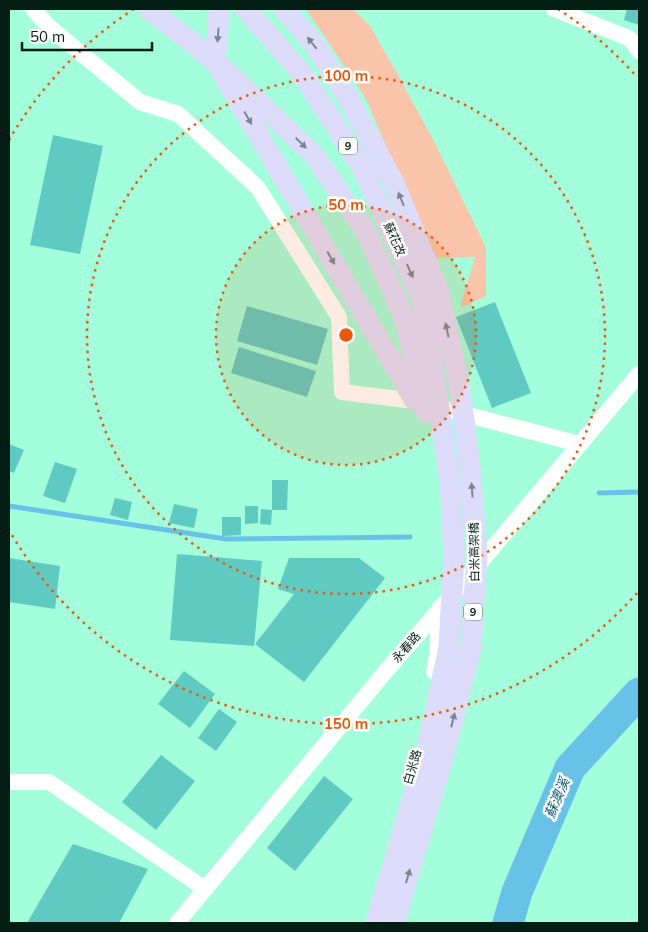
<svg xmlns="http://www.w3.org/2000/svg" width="648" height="932" font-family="Mulish,'Noto Sans TC',sans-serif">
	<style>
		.green { fill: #f9c4a9 }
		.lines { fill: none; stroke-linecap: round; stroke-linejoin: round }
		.stream { stroke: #68c1e6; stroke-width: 5 }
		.river { stroke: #68c1e6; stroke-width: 31 }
		.building { fill: #5fcac1 }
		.minor { stroke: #fff; stroke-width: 16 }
		.major { stroke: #dedcfb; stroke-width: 21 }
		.oneway { fill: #7b8693 }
		.ring { fill: none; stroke: #e8590c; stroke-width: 2.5; stroke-dasharray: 2.5 5 }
		.labels { text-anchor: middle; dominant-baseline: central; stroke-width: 5; stroke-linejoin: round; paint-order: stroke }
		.shield { fill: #fff; stroke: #4e625a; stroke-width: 1 }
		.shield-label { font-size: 11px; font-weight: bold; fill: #021e14 }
		.street-label { font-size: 12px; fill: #021e14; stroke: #fff }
		.water-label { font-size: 14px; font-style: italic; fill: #155c75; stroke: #fff }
		.centre { fill: #e8590c; stroke: #fff; stroke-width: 2.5 }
		.ring-label { font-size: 15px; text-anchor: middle; font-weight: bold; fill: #e8590c; stroke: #fff; stroke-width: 5; stroke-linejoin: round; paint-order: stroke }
	</style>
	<rect width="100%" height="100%" fill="#a3fedb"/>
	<path class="green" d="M 306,9 L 353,9 L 370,26 L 394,68 L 436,145 L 486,248 L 486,296 L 460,308 L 475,257 L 433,258 L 366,99 Z"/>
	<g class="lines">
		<g class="stream">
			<path d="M 599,493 L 639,492"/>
			<path d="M 9,506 L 226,539 L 410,537"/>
		</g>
		<path class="river" d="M 508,923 L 517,892 L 570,768 L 639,693"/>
	</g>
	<g class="building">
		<path d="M 627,9 L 639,9 L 639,25 L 624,20 Z"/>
		<path d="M 53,135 L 103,146 L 80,254 L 30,245 Z"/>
		<path d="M 495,302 L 531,393 L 492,408 L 456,317 Z"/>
		<path d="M 247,306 L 328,329 L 317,365 L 237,341 Z"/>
		<path d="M 239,347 L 316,371 L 307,397 L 231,373 Z"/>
		<path d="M 9,444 L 24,450 L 14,473 L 9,471 Z"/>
		<path d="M 55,462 L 77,469 L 65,503 L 43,496 Z"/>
		<path d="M 272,480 L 288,480 L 287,510 L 272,510 Z"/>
		<path d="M 115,498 L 132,502 L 128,520 L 110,515 Z"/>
		<path d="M 174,504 L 198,509 L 194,528 L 169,523 Z"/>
		<path d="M 245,506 L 258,506 L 258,523 L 245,524 Z"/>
		<path d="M 261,509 L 272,510 L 271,525 L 260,524 Z"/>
		<path d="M 222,517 L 241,517 L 241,535 L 222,536 Z"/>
		<path d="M 177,554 L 262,561 L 254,646 L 170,640 Z"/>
		<path d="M 9,558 L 60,566 L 55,609 L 9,602 Z"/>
		<path d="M 289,558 L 359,558 L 385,578 L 304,682 L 255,644 L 294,594 L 278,589 Z"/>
		<path d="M 184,671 L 215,694 L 190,728 L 158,704 Z"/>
		<path d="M 219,709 L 237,722 L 216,751 L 198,738 Z"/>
		<path d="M 161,755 L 195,781 L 156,830 L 122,802 Z"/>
		<path d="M 324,776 L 353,799 L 295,871 L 267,848 Z"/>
		<path d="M 73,844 L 148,869 L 119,923 L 27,923 Z"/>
	</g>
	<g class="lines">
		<g class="minor">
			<path d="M 33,9 L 48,26 L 140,102 L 178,114 L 258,188 L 339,317 L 342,392 L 415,401 L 579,444"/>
			<path d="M 554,9 L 629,38 L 639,51"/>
			<path d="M 434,672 L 437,655 L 440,607"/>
			<path d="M 9,782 L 49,782 L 205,889"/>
			<path d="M 177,923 L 386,671 L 479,564 L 639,374"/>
		</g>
		<g class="major">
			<path d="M 149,9 L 215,61 L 314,155 L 367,234 L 404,317 L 426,412"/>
			<path d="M 219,9 L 217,44 L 215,61 L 415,401"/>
			<path d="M 246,9 L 303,75 L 363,169 L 422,299 L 450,481 L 454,555 L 449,648 L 426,752 L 376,923"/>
			<path d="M 284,9 L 314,44 L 350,101 L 394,183 L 439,293 L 460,389 L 471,475 L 477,555 L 471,648 L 443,758 L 394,923"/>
		</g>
	</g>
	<defs><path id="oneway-solid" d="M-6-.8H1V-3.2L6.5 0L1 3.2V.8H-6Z" transform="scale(1.25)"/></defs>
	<g class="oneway">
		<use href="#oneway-solid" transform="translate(218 35) rotate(94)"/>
		<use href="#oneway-solid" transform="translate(312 43) rotate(-128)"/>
		<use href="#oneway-solid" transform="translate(248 118) rotate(60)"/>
		<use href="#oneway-solid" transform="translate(301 143) rotate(44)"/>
		<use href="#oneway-solid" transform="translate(401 199) rotate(-112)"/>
		<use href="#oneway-solid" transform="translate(331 258) rotate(60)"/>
		<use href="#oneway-solid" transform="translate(410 271) rotate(66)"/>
		<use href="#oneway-solid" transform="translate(447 330) rotate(-102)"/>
		<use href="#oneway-solid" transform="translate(472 490) rotate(-94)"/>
		<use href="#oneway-solid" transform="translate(453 720) rotate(-76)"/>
		<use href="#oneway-solid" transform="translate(408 876) rotate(-74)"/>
	</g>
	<circle cx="346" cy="335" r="130" fill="#e8590c" fill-opacity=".12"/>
	<g class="ring">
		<circle cx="346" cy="335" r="130"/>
		<circle cx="346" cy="335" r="259"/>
		<path d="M637 593A389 389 0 0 1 9 530M9 140A389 389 0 0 1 134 9M558 9A389 389 0 0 1 637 77"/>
	</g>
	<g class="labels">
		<g class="shield">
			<rect x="339" y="137.5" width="18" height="17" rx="4"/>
			<rect x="464" y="603.5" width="18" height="17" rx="4"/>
		</g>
		<g class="shield-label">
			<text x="348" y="146">9</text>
			<text x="473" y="612">9</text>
		</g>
		<g class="street-label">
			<text transform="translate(395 239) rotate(66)">蘇花改</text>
			<text transform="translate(474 552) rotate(-91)">白米高架橋</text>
			<text transform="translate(406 647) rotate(-49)">永春路</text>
			<text transform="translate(412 767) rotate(-74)">白米路</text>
		</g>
		<g class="water-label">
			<text transform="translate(557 798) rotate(-67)">蘇澳溪</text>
		</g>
	</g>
	<circle cx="346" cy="335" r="8" class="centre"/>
	<g class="ring-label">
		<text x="346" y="81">100 m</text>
		<text x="346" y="210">50 m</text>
		<text x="346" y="729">150 m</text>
	</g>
	<rect width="648" height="932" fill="none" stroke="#021e14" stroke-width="20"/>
	<path d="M22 42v8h130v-8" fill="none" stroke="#021e14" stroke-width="2.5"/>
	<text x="30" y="42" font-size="15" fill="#021e14" stroke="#ffffff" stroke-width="4" paint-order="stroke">50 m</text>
</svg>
